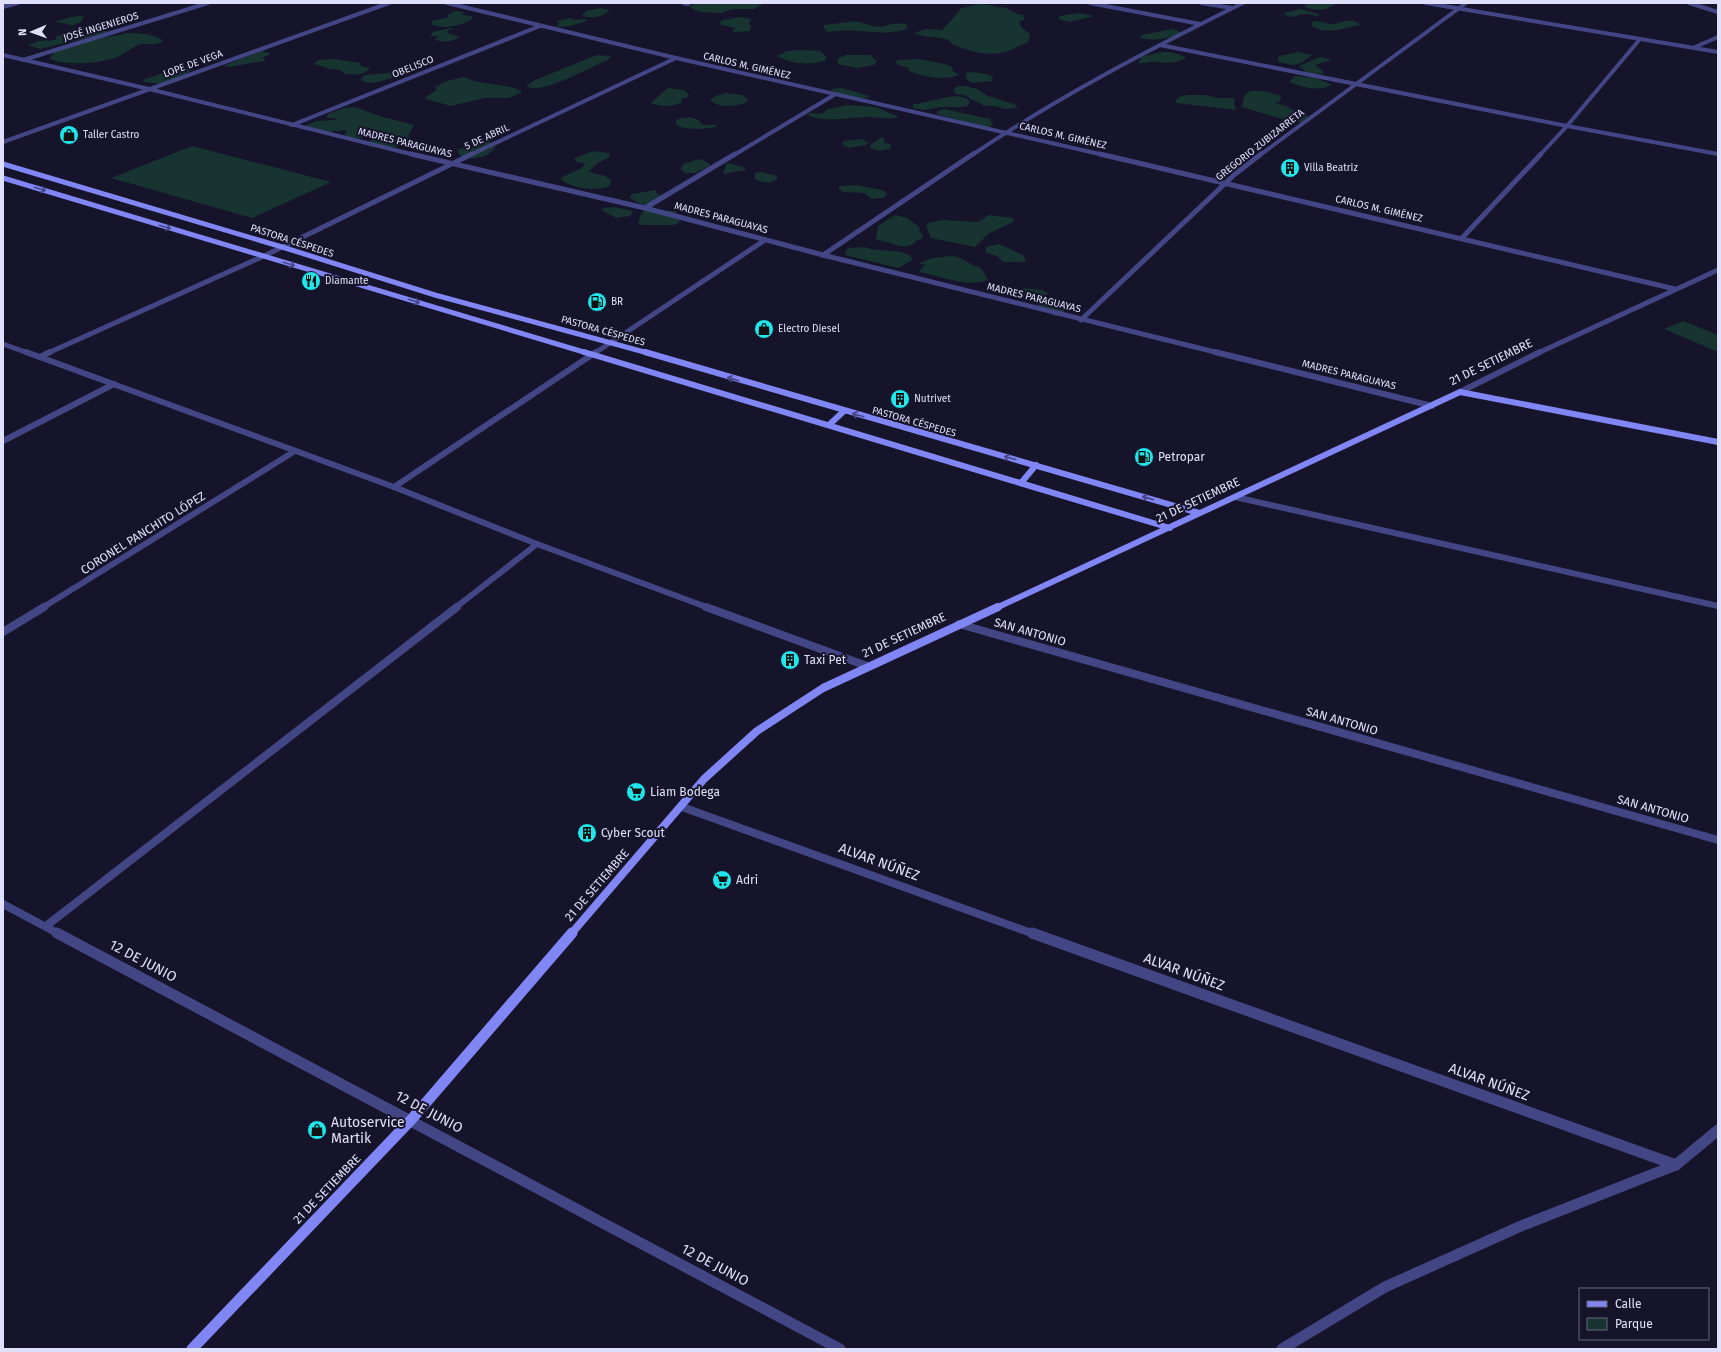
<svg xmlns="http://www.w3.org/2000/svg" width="1721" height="1352" font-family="'Fira Sans',sans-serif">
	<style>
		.green { fill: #173431 }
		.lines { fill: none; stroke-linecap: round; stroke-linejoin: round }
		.minor-far4 { stroke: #434685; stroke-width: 4 }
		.minor-far3 { stroke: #434685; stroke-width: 5 }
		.minor-far2 { stroke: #434685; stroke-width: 6 }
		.minor-far1 { stroke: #434685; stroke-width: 8 }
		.minor { stroke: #434685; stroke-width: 11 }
		.tertiary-far1 { stroke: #434685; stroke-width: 5 }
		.tertiary { stroke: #434685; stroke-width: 6 }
		.secondary-far3 { stroke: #8086f3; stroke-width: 5 }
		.secondary-far2 { stroke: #8086f3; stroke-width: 6 }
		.secondary-far1 { stroke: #8086f3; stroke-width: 8 }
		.secondary { stroke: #8086f3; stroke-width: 11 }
		.oneway { stroke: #464784 }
		.labels { text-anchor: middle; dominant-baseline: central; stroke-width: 4; stroke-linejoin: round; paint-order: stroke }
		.far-street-label { font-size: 10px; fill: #e1e0fc; stroke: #16142a }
		.far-poi-label { font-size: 10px; fill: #e1e0fc; stroke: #16142a; text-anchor: start }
		.street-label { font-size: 12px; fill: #e1e0fc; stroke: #16142a }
		.poi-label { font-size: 12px; fill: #e1e0fc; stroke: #16142a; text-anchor: start }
		.near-street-label { font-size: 14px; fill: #e1e0fc; stroke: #16142a }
		.near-poi-label { font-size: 14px; fill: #e1e0fc; stroke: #16142a; text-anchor: start }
	</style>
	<rect width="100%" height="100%" fill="#16142a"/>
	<g class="green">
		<path d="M 1310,3 L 1337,3 C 1327,11 1315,12 1304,6 Z"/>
		<path d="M 695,4 L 762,3 L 763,4 L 754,9 L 733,9 L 721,13 L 702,12 L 692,9 L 690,6 Z"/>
		<path d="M 981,4 L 1006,8 L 1017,14 L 1023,15 L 1025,19 L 1019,22 L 1022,28 L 1030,34 L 1028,43 C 1019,44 1018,47 1011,50 C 990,58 971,52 952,44 L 951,42 C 940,34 926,40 914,33 L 925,29 L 942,30 C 949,22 955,17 961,8 Z"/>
		<path d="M 601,8 L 610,10 C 602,17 592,19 582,16 L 586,11 Z"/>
		<path d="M 1300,9 L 1319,14 L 1319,16 C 1314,16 1310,14 1306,14 C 1297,14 1291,21 1284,13 Z"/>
		<path d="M 455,11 L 464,12 L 462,15 L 472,16 L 473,18 C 463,26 443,30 431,24 L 432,21 L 450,17 L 446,16 Z"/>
		<path d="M 1079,13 L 1094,16 L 1070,22 L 1057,19 L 1060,18 L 1059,16 Z"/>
		<path d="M 82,16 L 84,17 L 81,22 L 71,26 L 68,24 L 55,22 L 70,17 Z"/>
		<path d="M 741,17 L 751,19 L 749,24 L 751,26 L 750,31 L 732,32 L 735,28 L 719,24 L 722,20 Z"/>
		<path d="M 570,18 L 575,20 L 587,19 L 586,21 L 571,26 L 556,27 L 559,23 L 556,21 Z"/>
		<path d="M 856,21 C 864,23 876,29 885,26 C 893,23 898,23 907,24 L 907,29 C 887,35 877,32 857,31 C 848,30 838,31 828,32 L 824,28 L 824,25 Z"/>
		<path d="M 1318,21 C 1323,22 1330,25 1335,24 C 1343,22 1353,17 1360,25 C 1345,28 1324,36 1311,25 L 1312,22 Z"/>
		<path d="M 451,28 L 453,29 L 447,31 L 447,33 L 458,36 L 459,37 C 452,43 443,42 435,40 L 439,36 L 430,36 L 433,32 Z"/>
		<path d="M 1172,29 L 1181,32 C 1174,39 1150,41 1140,38 L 1142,35 Z"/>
		<path d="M 96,30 L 107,30 L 107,33 L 40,49 L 28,45 L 38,41 L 55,40 L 57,36 L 60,35 L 82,34 Z"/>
		<path d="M 127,33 C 138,33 155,33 163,41 C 155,46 150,43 142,44 C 133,46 126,53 117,57 C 98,64 67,66 50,59 C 60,36 105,40 127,33 Z"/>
		<path d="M 800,50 L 820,51 L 826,56 L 826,60 C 809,66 791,64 777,56 L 787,51 Z"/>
		<path d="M 261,51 L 270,53 L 269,55 L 262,58 L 265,59 L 264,61 L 229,67 L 223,66 Z"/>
		<path d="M 1161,52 L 1171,52 L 1186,57 C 1180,64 1165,63 1157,62 C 1151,61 1144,64 1138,63 L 1141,57 Z"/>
		<path d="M 1298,52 L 1312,55 L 1301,63 L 1293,65 L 1279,62 L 1278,59 L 1279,56 Z"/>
		<path d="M 597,55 L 611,56 L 608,60 C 589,67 542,96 526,86 L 535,80 Z"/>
		<path d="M 846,55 L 870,55 L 877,61 L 874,65 L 857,68 L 838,64 L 838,59 Z"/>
		<path d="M 1320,57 L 1332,60 L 1315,65 L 1322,70 L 1324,74 L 1308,73 L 1299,66 Z"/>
		<path d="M 334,59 L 361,63 L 360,66 L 370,68 C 365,76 354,75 345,74 L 340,70 L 330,69 L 314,64 L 318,60 Z"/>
		<path d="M 920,59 C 931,62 942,62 952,67 L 953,71 L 959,75 C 943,81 925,77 909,71 L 909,68 L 899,65 L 895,62 L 899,60 Z"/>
		<path d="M 183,66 L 194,66 L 194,67 L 188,73 L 162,84 L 144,82 L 143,80 Z"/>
		<path d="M 399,72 L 402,74 C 390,77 372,89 360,79 L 365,75 Z"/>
		<path d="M 975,72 L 990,75 L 993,78 L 992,81 L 973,83 L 967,80 L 966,73 Z"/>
		<path d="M 1295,76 L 1316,78 L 1332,85 C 1318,92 1303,87 1289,82 Z"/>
		<path d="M 464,77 C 481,86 510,83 522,92 L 509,98 L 485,98 L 451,106 L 426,99 L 425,97 L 437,90 L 435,87 L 447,81 Z"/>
		<path d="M 958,86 L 966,86 L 977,89 L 988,96 L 1014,104 L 1018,108 L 1004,109 L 995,106 L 984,106 L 964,95 L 955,94 L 954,89 Z"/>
		<path d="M 668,88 L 684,90 L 689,95 L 686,98 L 682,98 L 681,103 C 671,107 661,107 651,103 Z"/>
		<path d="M 842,88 L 870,96 L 867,98 C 856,98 838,97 831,89 Z"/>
		<path d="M 1252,91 L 1264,91 L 1281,96 L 1280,101 L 1275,103 L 1287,106 L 1292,110 L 1302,110 L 1306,112 L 1309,119 L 1300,122 L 1289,121 L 1242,107 C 1244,99 1242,93 1252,91 Z"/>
		<path d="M 725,93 L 742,95 L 748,99 L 747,102 C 737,106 719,109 710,100 L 716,96 Z"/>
		<path d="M 1187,95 L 1205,95 L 1218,98 L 1233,98 L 1235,100 L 1234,103 L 1236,110 L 1176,103 L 1175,101 L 1181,96 Z"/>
		<path d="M 956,96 L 966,98 L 969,101 L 969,105 L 965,107 L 941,107 L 925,110 L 913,108 L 913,104 C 928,103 941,97 956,96 Z"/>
		<path d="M 848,105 L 876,107 L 899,117 C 890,120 878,117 867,117 C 848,117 827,124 808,115 L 808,113 L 822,114 L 828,109 Z"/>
		<path d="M 355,107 L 382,117 L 414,125 L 408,136 L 410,139 C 402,150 384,148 371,147 L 368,145 L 372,138 L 347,138 L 344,137 L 347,130 L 325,132 L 305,126 L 316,121 L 336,120 L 335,118 L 327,118 L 328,114 L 344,108 Z"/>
		<path d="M 944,109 L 990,119 L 993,124 L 988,128 L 936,114 L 938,111 Z"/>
		<path d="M 690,117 L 699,120 L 700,123 L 704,125 L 716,125 L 716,127 C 707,129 681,131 676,124 L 676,120 L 681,118 Z"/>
		<path d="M 881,138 L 884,138 L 884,143 L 890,144 L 891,147 L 889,149 L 880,151 L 870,148 L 871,144 Z"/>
		<path d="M 862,139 L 869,143 L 866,145 L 848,148 L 842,144 L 844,141 Z"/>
		<path d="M 488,141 L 496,145 C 491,158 475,159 462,158 L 457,150 Z"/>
		<path d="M 192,146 L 331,182 L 252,218 L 111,178 Z"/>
		<path d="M 592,151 L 610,153 L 609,157 L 595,165 L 589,172 L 605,176 L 611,180 L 611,184 L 608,187 C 589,191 577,189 561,180 L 562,177 L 582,168 L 585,163 L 576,162 L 574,159 Z"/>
		<path d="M 699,159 L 709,163 L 710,166 L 695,173 L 685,173 L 681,169 L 683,164 Z"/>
		<path d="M 727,163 L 744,167 L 746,170 L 723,174 Z"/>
		<path d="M 761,172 L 777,176 L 777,179 C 770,184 762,183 755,179 L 755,173 Z"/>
		<path d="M 856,185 L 882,190 L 887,193 L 884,198 L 871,199 L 865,193 L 843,192 L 839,189 L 839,186 Z"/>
		<path d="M 656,190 L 656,193 L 662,196 C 650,208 644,207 630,198 L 632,194 Z"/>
		<path d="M 613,207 L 633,211 L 630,216 L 616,218 L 601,210 L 604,208 Z"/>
		<path d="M 647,210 L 676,211 L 680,219 L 679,223 L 673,225 L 641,225 L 638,223 L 642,212 Z"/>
		<path d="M 895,215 L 907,218 L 920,228 L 919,231 L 923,236 L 922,239 L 917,240 C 906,254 889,240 876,240 L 878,226 Z"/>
		<path d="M 989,215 L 1013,218 L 1013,222 L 988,234 L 975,247 L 931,238 L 926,226 L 929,223 L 943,220 L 978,222 Z"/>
		<path d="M 999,244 L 1023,255 L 1026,262 L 1003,262 L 997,256 L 986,253 L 986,247 Z"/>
		<path d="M 865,247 C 877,253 906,248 912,258 L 911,261 L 898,268 L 845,255 L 846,250 L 850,248 Z"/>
		<path d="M 953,256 C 963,258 971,265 981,268 L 988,280 C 966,288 941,276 919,272 L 925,265 L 919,263 L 933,258 Z"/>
		<path d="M 1024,288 L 1042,290 L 1048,293 L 1044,297 L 1066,309 L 1061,316 L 1055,316 L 1040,310 L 1038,304 L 1018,295 L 1017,292 Z"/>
		<path d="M 1683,321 L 1718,335 L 1718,352 L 1664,329 Z"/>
	</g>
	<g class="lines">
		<g class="minor-far4">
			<path d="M 447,3 L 676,58 L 1104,155"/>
			<path d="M 683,3 L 688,4"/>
			<path d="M 1090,3 L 1200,24"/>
			<path d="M 1201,3 L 1232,8"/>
			<path d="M 1426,3 L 1718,52"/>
			<path d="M 1689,3 L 1718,12"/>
			<path d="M 3,7 L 18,3"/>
			<path d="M 1160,45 L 1567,126 L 1718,154"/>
			<path d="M 1695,47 L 1718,37"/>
			<path d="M 3,55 L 149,89 L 415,155"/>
			<path d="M 23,60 L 208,3"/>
			<path d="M 292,125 L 540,26"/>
			<path d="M 3,142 L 389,3"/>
			<path d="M 470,155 L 676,58"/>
			<path d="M 734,155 L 834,95"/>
			<path d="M 972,155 C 1058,97 1150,49 1243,3"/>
			<path d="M 1260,155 L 1466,3"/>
			<path d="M 1540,155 L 1567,126 L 1640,39"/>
		</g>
		<g class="minor-far3">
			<path d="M 411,154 L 645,208 L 823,255 L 1219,353"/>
			<path d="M 1100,154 L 1675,289"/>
			<path d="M 645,208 L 735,154"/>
			<path d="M 1462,238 L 1541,154"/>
			<path d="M 823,255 L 973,154"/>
			<path d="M 1081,320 L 1234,175 L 1261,154"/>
			<path d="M 3,344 L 28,353"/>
			<path d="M 48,353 L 264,256 L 472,154"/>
			<path d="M 595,353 L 765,240"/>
		</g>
		<g class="minor-far2">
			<path d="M 26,352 L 394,487 L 537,544 L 709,608"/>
			<path d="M 1215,352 L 1432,406"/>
			<path d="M 40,357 L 50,352"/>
			<path d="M 3,441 L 114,384"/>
			<path d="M 394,487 L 596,352"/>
			<path d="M 1235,497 L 1718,606"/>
			<path d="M 42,608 L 295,451"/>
			<path d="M 455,608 L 537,544"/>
		</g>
		<g class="minor-far1">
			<path d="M 706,607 L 867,666"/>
			<path d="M 959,624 L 1718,840"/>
			<path d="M 3,632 L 44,607"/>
			<path d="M 682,807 L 1034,934"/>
			<path d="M 3,904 L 59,934"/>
			<path d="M 46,926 L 457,607"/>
		</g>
		<g class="minor">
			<path d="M 57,933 L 840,1349"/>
			<path d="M 1032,933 L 1676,1165"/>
			<path d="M 1282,1349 L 1385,1287 L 1521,1226 L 1676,1165 L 1718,1130"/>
		</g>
		<path class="tertiary-far1" d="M 1538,353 L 1718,270"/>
		<path class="tertiary" d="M 1460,392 L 1540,352"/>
		<g class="secondary-far3">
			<path d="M 3,164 L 282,247 L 435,295 L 648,353"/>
			<path d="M 3,178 L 587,353"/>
		</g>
		<g class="secondary-far2">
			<path d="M 584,352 L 1170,528"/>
			<path d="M 645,352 L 1199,513"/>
			<path d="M 830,424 L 844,411"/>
			<path d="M 1021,483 L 1036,465"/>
			<path d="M 996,608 L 1460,392 L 1718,442"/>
		</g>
		<path class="secondary-far1" d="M 571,934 L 704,779 L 757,731 L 823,688 L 998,607"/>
		<path class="secondary" d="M 192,1349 L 411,1120 L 572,933"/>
	</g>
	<defs><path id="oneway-shaft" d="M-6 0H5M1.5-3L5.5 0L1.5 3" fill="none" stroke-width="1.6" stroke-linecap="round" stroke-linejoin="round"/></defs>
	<g class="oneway">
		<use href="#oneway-shaft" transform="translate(40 189) rotate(17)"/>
		<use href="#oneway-shaft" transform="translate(165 227) rotate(17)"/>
		<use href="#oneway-shaft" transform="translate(289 264) rotate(17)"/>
		<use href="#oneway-shaft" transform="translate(414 301) rotate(17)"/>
		<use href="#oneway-shaft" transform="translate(733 379) rotate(-164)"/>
		<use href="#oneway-shaft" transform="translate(858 415) rotate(-164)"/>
		<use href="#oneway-shaft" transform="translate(1010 458) rotate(-165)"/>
		<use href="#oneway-shaft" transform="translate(1148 498) rotate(-164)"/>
	</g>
	<defs>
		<g id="shop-disc" transform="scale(1)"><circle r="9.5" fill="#1ee6ea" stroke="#16142a"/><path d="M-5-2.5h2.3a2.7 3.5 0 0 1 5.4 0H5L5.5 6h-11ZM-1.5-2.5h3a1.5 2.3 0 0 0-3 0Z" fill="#111"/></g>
		<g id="building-disc" transform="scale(1)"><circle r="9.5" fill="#1ee6ea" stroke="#16142a"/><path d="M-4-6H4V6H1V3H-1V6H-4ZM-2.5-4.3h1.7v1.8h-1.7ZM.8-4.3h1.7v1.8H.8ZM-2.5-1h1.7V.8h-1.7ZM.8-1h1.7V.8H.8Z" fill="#111"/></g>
		<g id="restaurant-disc" transform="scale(1)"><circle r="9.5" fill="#1ee6ea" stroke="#16142a"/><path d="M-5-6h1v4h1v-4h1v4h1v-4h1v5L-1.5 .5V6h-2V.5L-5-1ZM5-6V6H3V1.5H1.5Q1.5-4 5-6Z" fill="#111"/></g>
		<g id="fuel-disc" transform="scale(1)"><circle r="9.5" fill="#1ee6ea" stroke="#16142a"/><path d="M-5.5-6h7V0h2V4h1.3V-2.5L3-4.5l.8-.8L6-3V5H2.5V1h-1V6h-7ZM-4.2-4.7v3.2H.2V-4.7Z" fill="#111"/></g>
		<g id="supermarket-disc" transform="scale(1)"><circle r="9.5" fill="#1ee6ea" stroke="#16142a"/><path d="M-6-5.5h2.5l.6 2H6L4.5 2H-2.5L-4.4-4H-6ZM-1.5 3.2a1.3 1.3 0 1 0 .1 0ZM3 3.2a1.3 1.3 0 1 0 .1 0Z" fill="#111"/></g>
	</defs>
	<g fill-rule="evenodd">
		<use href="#shop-disc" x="69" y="135"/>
		<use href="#building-disc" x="1290" y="168"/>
		<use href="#restaurant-disc" x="311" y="281"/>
		<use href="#fuel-disc" x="597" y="302"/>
		<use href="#shop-disc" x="764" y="329"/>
		<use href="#building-disc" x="900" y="399"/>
		<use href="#fuel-disc" x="1144" y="457"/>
		<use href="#building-disc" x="790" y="660"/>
		<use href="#supermarket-disc" x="636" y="792"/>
		<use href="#building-disc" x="587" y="833"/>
		<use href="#supermarket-disc" x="722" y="880"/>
		<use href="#shop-disc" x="317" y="1130"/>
	</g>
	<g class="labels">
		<g class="far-street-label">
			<text transform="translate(101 27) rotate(-17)">JOSÉ INGENIEROS</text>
			<text transform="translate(193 64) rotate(-20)">LOPE DE VEGA</text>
			<text transform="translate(747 66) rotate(13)">CARLOS M. GIMÉNEZ</text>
			<text transform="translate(413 67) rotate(-22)">OBELISCO</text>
			<text transform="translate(1063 136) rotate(13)">CARLOS M. GIMÉNEZ</text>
			<text transform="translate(487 137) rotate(-25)">5 DE ABRIL</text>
			<text transform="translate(405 143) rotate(14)">MADRES PARAGUAYAS</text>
			<text transform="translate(1260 145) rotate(-38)">GREGORIO ZUBIZARRETA</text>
			<text transform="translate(1379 209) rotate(13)">CARLOS M. GIMÉNEZ</text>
			<text transform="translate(721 218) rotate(15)">MADRES PARAGUAYAS</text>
			<text transform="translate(292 241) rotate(18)">PASTORA CÉSPEDES</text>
			<text transform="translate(1034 298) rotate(14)">MADRES PARAGUAYAS</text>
			<text transform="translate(603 331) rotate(16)">PASTORA CÉSPEDES</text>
			<text transform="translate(1349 375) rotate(14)">MADRES PARAGUAYAS</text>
			<text transform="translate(914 422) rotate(16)">PASTORA CÉSPEDES</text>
		</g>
		<g class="far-poi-label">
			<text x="83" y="135">Taller Castro</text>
			<text x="1304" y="168">Villa Beatriz</text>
			<text x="325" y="281">Diamante</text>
			<text x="611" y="302">BR</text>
			<text x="778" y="329">Electro Diesel</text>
			<text x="914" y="399">Nutrivet</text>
		</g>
		<g class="street-label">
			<text transform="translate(1491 362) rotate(-26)">21 DE SETIEMBRE</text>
			<text transform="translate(1198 500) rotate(-25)">21 DE SETIEMBRE</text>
			<text transform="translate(143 533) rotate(-32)">CORONEL PANCHITO LÓPEZ</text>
			<text transform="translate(1030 632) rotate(16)">SAN ANTONIO</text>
			<text transform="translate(904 635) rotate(-25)">21 DE SETIEMBRE</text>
			<text transform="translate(1342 721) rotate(16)">SAN ANTONIO</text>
			<text transform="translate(1653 809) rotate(16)">SAN ANTONIO</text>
			<text transform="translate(597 885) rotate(-49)">21 DE SETIEMBRE</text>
			<text transform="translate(327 1189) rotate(-46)">21 DE SETIEMBRE</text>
		</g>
		<g class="poi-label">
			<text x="1158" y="457">Petropar</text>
			<text x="804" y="660">Taxi Pet</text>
			<text x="650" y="792">Liam Bodega</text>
			<text x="601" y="833">Cyber Scout</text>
			<text x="736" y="880">Adri</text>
		</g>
		<g class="near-street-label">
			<text transform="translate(879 862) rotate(20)">ALVAR NÚÑEZ</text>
			<text transform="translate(143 961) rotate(28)">12 DE JUNIO</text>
			<text transform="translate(1184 972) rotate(20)">ALVAR NÚÑEZ</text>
			<text transform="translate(1489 1082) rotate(20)">ALVAR NÚÑEZ</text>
			<text transform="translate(429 1112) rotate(28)">12 DE JUNIO</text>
			<text transform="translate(715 1265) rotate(28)">12 DE JUNIO</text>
		</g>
		<g class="near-poi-label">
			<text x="331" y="1122">Autoservice<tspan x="331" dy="16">Martik</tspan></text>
		</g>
	</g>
	<rect width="1721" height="1352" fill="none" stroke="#e1e0fc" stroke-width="8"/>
	<rect x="1579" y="1288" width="130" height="52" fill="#16142a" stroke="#67667e"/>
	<rect x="1587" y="1301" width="20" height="6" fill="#8086f3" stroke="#67667e"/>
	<text x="1615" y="1308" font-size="12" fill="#e1e0fc">Calle</text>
	<rect x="1587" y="1318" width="20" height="12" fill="#173431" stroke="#67667e"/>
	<text x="1615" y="1328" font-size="12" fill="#e1e0fc">Parque</text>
	<g transform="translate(32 32) rotate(268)" stroke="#16142a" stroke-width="3" paint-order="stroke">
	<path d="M0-3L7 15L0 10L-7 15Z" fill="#e1e0fc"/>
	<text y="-6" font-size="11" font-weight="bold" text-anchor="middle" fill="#e1e0fc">N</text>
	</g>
</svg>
